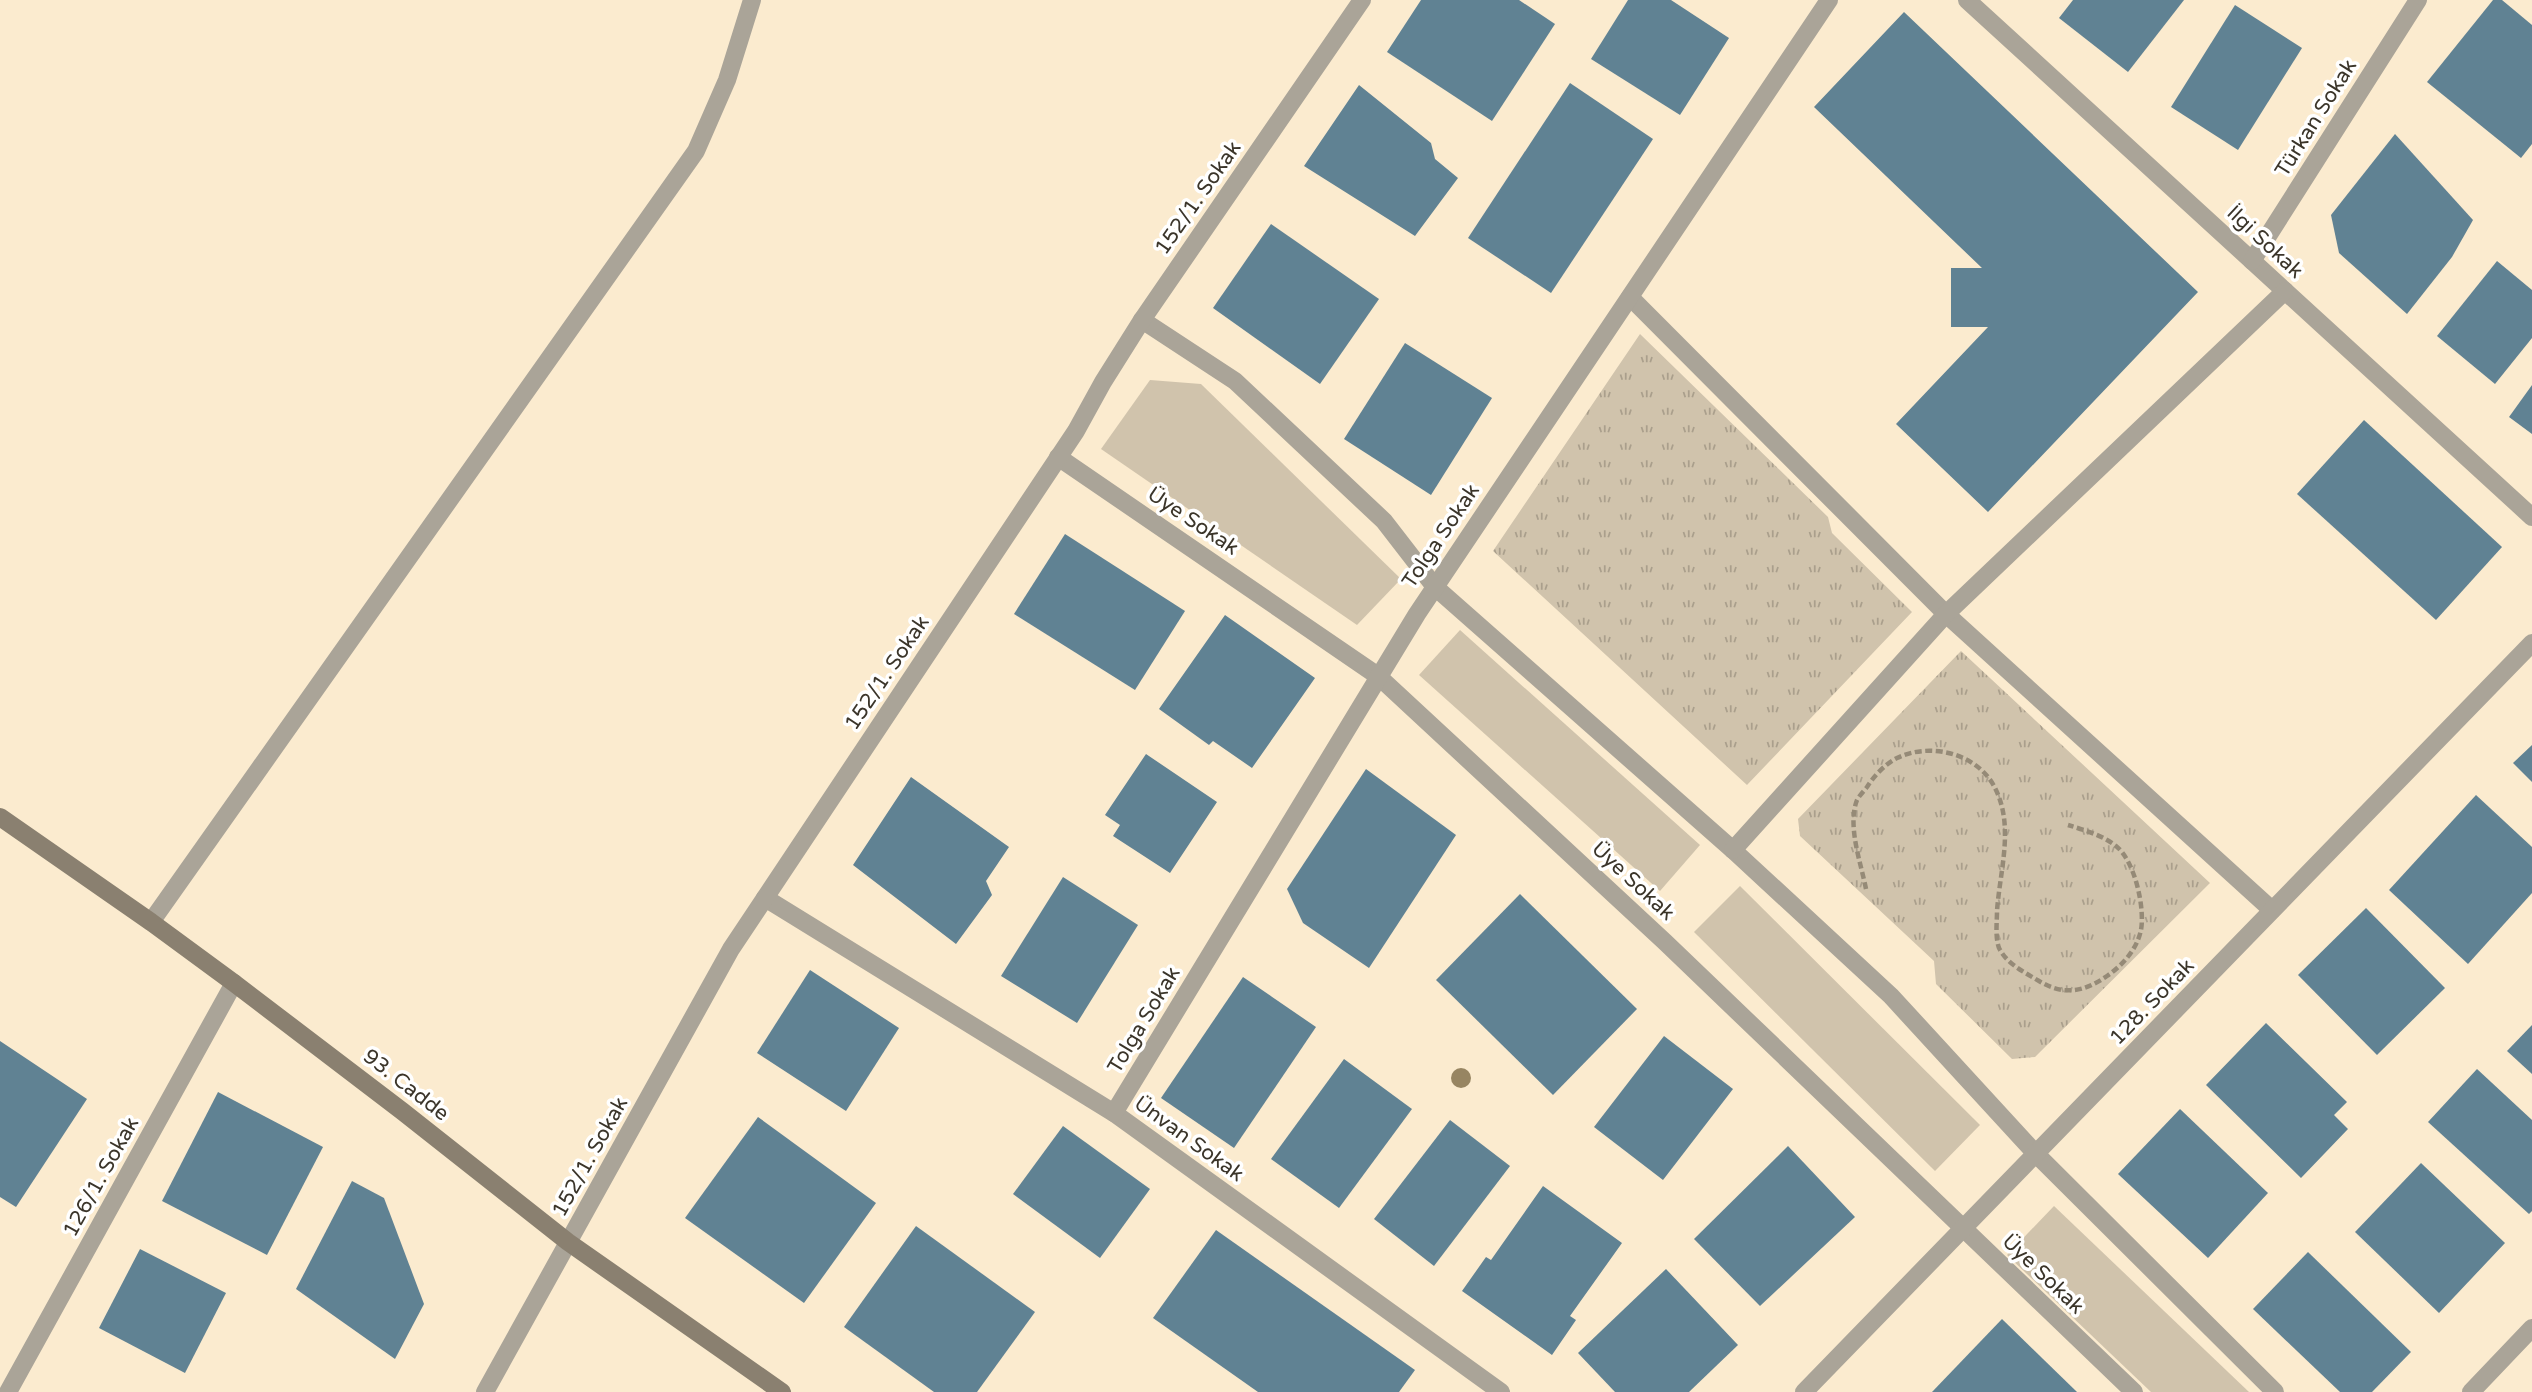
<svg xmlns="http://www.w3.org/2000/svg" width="2532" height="1392" font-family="'Varela Round',sans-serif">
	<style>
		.green { fill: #d0c3ac }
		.park { fill: url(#park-tufts) }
		.building { fill: #608293 }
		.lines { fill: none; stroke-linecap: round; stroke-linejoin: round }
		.path { stroke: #958a77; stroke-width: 4.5; stroke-dasharray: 7 3.5; stroke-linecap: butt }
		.street { stroke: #aaa498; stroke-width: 18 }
		.secondary { stroke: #8a8070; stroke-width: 18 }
		.tree { fill: #978562 }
		.labels { text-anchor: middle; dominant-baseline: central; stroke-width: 7; stroke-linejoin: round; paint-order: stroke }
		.street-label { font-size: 21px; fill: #3b352a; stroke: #fff }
	</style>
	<defs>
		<pattern id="park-tufts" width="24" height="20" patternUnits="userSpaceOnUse" patternTransform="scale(1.75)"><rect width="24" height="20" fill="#d0c3ac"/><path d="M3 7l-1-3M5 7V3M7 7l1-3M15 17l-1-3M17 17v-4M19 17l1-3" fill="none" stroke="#aa9f8c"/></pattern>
	</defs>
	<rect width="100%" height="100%" fill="#fbebcf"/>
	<g class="green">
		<path d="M 1150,380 L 1201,384 L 1401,579 L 1357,625 L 1101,449 Z"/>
		<path d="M 1460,630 L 1700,845 L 1660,891 L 1419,675 Z"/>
		<path d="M 1740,886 L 1980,1125 L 1935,1171 L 1694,932 Z"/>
		<path d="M 2054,1206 L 2249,1392 L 2151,1392 L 2007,1255 Z"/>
	</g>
	<g class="park">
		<path d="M 1640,334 L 1828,517 L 1832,533 L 1912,612 L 1747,785 L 1493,551 Z"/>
		<path d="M 1961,651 L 2210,883 L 2035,1057 L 2012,1059 L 1936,984 L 1934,961 L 1800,836 L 1798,819 Z"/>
	</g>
	<g class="building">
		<path d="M 1421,0 L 1519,0 L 1555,24 L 1492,121 L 1387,52 Z"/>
		<path d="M 1628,0 L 1671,0 L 1729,38 L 1680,115 L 1591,59 Z"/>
		<path d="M 2073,0 L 2184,0 L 2128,72 L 2059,18 Z"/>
		<path d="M 2493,0 L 2502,0 L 2532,25 L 2532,144 L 2521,158 L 2427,82 Z"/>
		<path d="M 2235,5 L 2302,48 L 2238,150 L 2171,107 Z"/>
		<path d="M 1904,12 L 2198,292 L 1988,512 L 1896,424 L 1988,327 L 1951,327 L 1951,268 L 1982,268 L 1814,107 Z"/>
		<path d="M 1570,83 L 1653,139 L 1551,293 L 1468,238 Z"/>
		<path d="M 1359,85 L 1431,143 L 1435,159 L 1458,178 L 1415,236 L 1304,166 Z"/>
		<path d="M 2395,134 L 2473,220 L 2452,257 L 2407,314 L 2339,253 L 2331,215 Z"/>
		<path d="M 1271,224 L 1379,299 L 1320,384 L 1213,308 Z"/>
		<path d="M 2497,261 L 2532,290 L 2532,338 L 2495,384 L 2437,336 Z"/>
		<path d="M 1405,343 L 1492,398 L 1431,495 L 1344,439 Z"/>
		<path d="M 2532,385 L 2532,434 L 2509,417 Z"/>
		<path d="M 2364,420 L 2502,547 L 2436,620 L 2297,494 Z"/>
		<path d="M 1065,534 L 1185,611 L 1135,690 L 1014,614 Z"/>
		<path d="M 1225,615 L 1315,678 L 1252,768 L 1213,741 L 1209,745 L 1159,709 Z"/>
		<path d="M 2532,745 L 2532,782 L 2513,763 Z"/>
		<path d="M 1146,754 L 1217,802 L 1170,873 L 1113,836 L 1120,825 L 1105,815 Z"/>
		<path d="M 1366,769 L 1456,835 L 1369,968 L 1303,923 L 1287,889 Z"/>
		<path d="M 911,777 L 1009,847 L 986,881 L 992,895 L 956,944 L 853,865 Z"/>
		<path d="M 2476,795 L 2532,847 L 2532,893 L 2468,964 L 2389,890 Z"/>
		<path d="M 1063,877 L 1138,925 L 1077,1023 L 1001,976 Z"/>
		<path d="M 1520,894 L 1637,1009 L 1553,1095 L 1436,980 Z"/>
		<path d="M 2366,908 L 2445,988 L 2377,1055 L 2298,975 Z"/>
		<path d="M 810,970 L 899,1028 L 846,1111 L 757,1053 Z"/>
		<path d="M 1243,977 L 1316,1027 L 1234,1148 L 1161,1098 Z"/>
		<path d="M 2266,1023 L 2347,1102 L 2334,1115 L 2348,1129 L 2301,1178 L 2206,1085 Z"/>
		<path d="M 2532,1025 L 2532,1074 L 2507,1051 Z"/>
		<path d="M 1664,1036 L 1733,1089 L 1663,1180 L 1594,1127 Z"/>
		<path d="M 0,1041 L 87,1099 L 16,1207 L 0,1197 Z"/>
		<path d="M 1344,1059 L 1412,1109 L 1339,1208 L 1271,1159 Z"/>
		<path d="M 2477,1069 L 2532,1120 L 2532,1211 L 2529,1214 L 2428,1122 Z"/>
		<path d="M 218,1092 L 323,1147 L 267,1255 L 162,1201 Z"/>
		<path d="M 2180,1109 L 2268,1193 L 2208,1258 L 2118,1174 Z"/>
		<path d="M 758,1117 L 876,1203 L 804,1303 L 685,1218 Z"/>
		<path d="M 1450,1120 L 1510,1166 L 1434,1266 L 1374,1219 Z"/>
		<path d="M 1063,1126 L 1150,1189 L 1100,1258 L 1013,1194 Z"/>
		<path d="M 1788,1146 L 1855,1217 L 1760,1306 L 1694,1239 Z"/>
		<path d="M 2421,1163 L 2505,1243 L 2439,1313 L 2355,1232 Z"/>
		<path d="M 352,1181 L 384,1198 L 424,1304 L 395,1359 L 296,1289 Z"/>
		<path d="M 1543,1186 L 1622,1243 L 1570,1316 L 1576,1320 L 1552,1355 L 1462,1291 L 1486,1257 L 1491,1260 Z"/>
		<path d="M 916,1226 L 1035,1312 L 977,1392 L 934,1392 L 844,1327 Z"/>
		<path d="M 1216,1230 L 1415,1370 L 1399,1392 L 1258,1392 L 1153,1318 Z"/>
		<path d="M 140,1249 L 226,1293 L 185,1373 L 99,1328 Z"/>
		<path d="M 2308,1252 L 2411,1352 L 2372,1392 L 2340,1392 L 2253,1309 Z"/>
		<path d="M 1666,1269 L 1738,1345 L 1689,1392 L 1615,1392 L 1578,1353 Z"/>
		<path d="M 2002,1319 L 2077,1392 L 1932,1392 Z"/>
	</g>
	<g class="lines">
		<path class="path" d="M 1866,889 C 1861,863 1847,826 1857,800 C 1859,796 1864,791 1867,787 C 1874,776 1885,764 1897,758 C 1930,742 1976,753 1994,786 C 2015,825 2000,869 1997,911 C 1997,922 1995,937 1999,948 C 2007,964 2024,972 2039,981 C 2064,996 2084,992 2107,976 C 2123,965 2137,949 2141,930 C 2145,908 2135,861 2116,846 C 2102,835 2084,830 2068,825"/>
		<g class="street">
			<path d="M 1967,0 L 2532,517"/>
			<path d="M 2252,261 L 2418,0"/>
			<path d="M 1630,297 L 1946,614 L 2272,910"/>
			<path d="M 1142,320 L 1235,381 L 1384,521 L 1435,587 L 1733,850 L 1891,996 L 2036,1154 L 2275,1392"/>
			<path d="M 1058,457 L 1378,676 L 1665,942 L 2134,1392"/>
			<path d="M 1733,850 L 1946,614 L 2285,291"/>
			<path d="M 765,898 L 1114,1113 L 1501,1392"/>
			<path d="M 151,922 L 696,151 L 727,80 L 752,0"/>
			<path d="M 1114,1113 L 1417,614 L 1829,0"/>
			<path d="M 8,1392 L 234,983"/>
			<path d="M 485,1392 L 731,949 L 1076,431 L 1103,382 L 1142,320 L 1362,0"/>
			<path d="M 1804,1392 L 2532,643"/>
			<path d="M 2471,1392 L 2532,1328"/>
		</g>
		<path class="secondary" d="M 0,817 L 151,922 L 234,983 L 402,1111 L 568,1242 L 782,1392"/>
	</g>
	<circle class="tree" cx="1461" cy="1078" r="10"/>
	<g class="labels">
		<g class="street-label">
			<text transform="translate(2316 118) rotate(-58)">Türkan Sokak</text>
			<text transform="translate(1198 198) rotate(-55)">152/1. Sokak</text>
			<text transform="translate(2265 242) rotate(43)">İlgi Sokak</text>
			<text transform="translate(1193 521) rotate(34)">Üye Sokak</text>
			<text transform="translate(1441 536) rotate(-56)">Tolga Sokak</text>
			<text transform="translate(887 673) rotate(-56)">152/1. Sokak</text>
			<text transform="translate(1633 881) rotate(43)">Üye Sokak</text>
			<text transform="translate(2152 1002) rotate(-46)">128. Sokak</text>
			<text transform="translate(1144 1020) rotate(-59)">Tolga Sokak</text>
			<text transform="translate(406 1085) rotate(38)">93. Cadde</text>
			<text transform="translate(1189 1139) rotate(36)">Ünvan Sokak</text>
			<text transform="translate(590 1157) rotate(-61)">152/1. Sokak</text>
			<text transform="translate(101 1177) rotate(-61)">126/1. Sokak</text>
			<text transform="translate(2043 1274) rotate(44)">Üye Sokak</text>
		</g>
	</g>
</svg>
